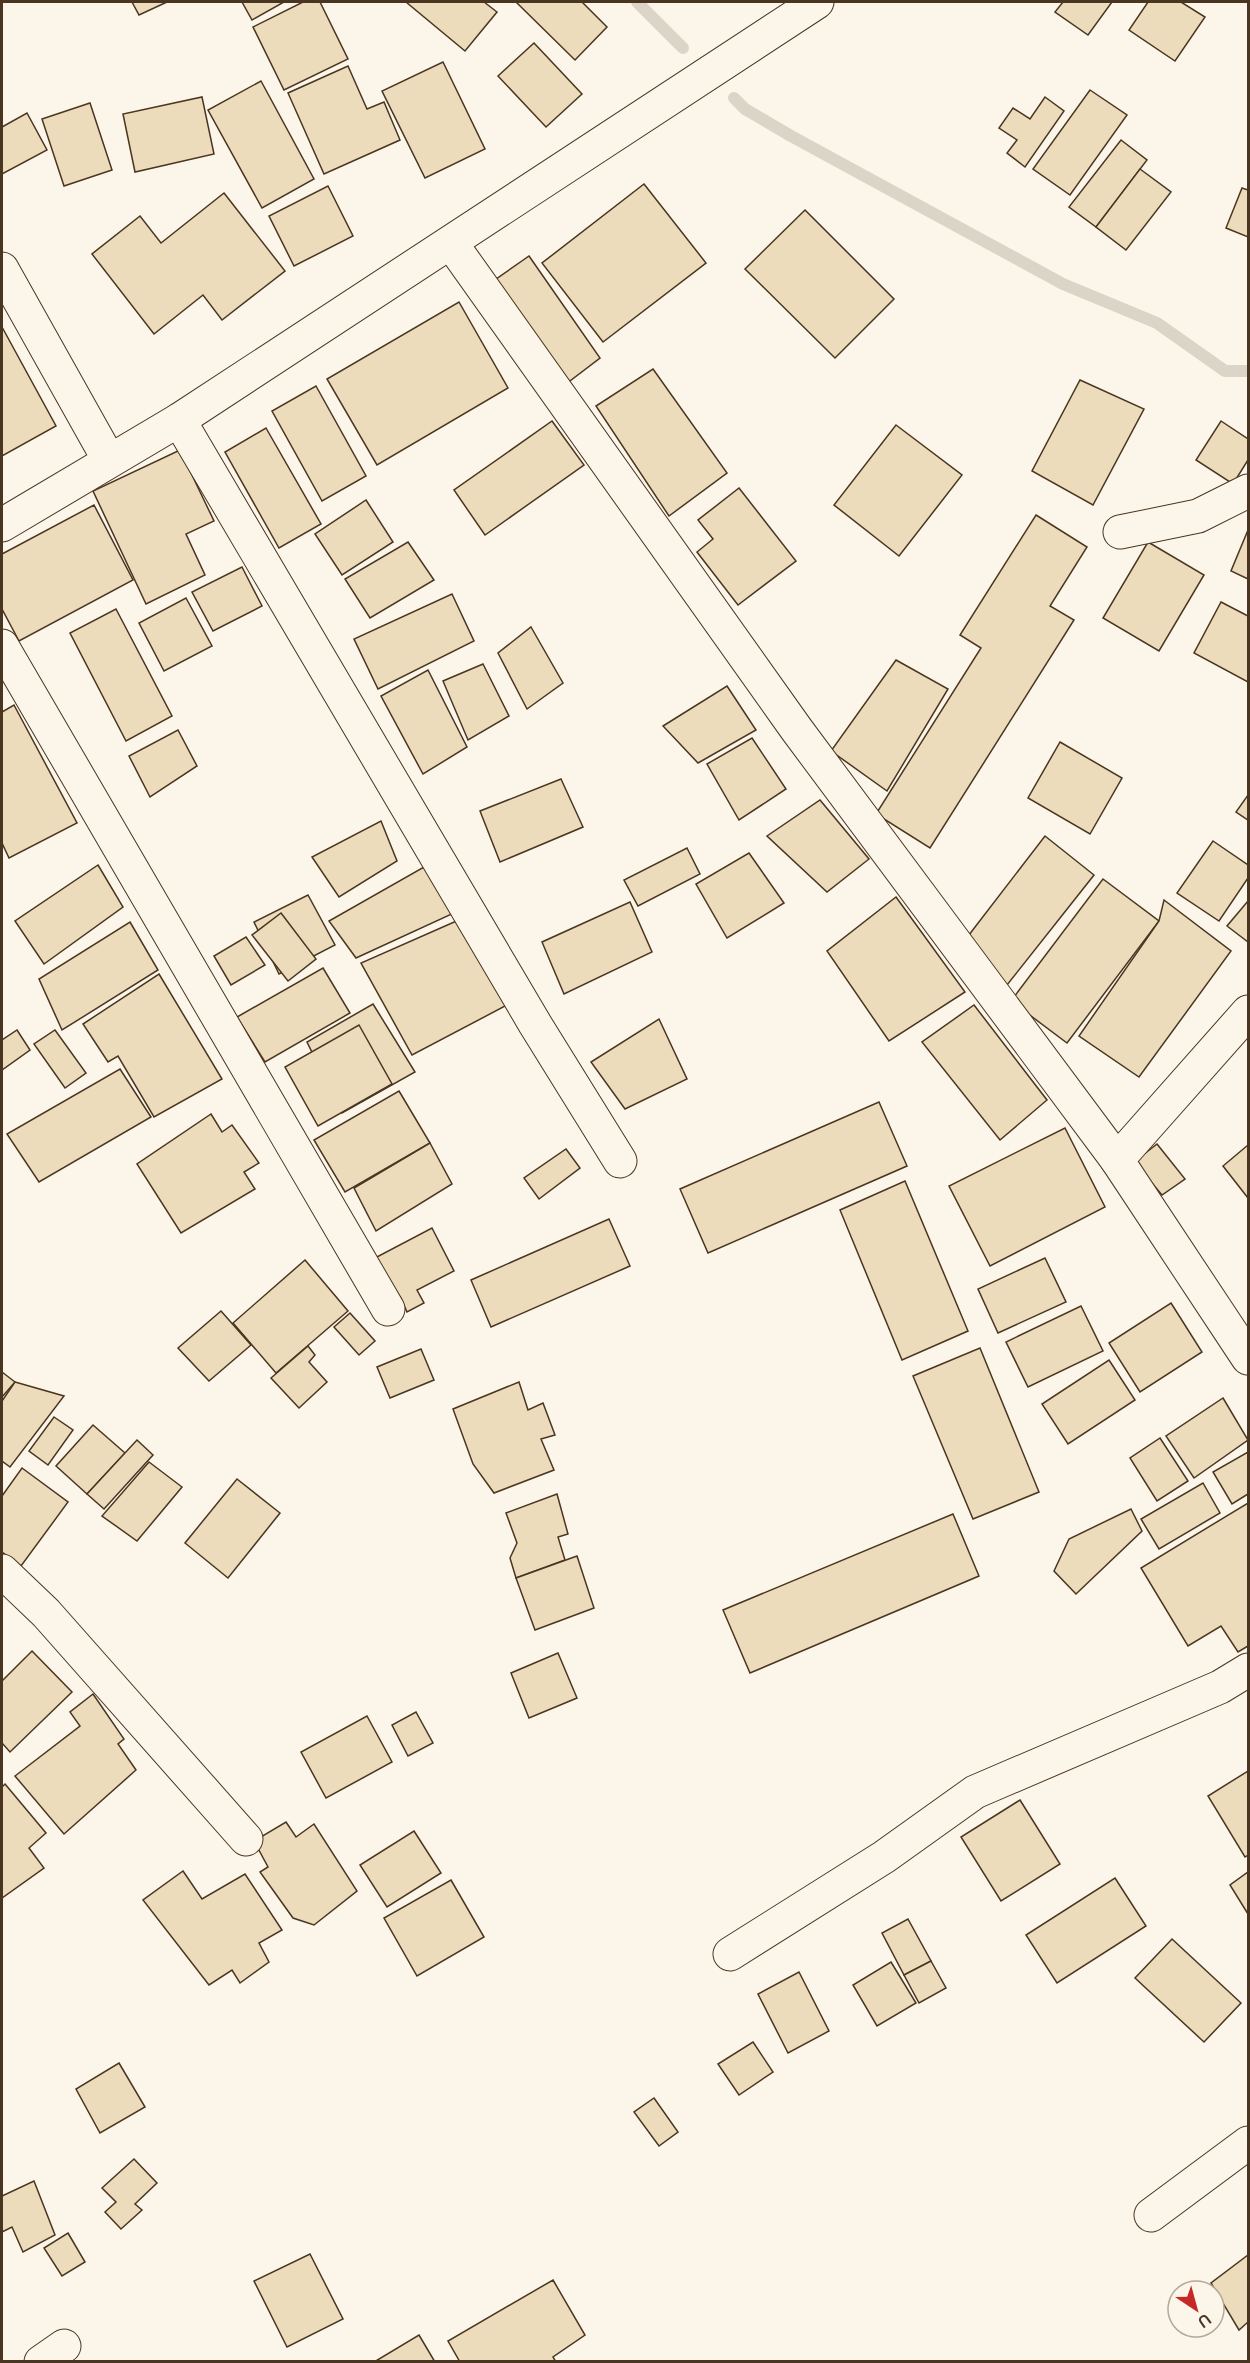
<svg xmlns="http://www.w3.org/2000/svg" width="1250" height="2363" font-family="Mulish,sans-serif">
	<style>
		.lines { fill: none; stroke-linecap: round; stroke-linejoin: round }
		.stream { stroke: #dcd4c6; stroke-width: 12 }
		.building { fill: #ecdcbc; stroke: #4a3520; stroke-width: 1.5 }
		.minor-casing { stroke: #4a3520; stroke-width: 35 }
		.secondary-casing { stroke: #4a3520; stroke-width: 35 }
		.minor { stroke: #fbf6e9; stroke-width: 33 }
		.secondary { stroke: #fbf6e9; stroke-width: 33 }
	</style>
	<rect width="100%" height="100%" fill="#fbf6e9"/>
	<g class="lines">
		<g class="stream">
			<path d="M 637,2 L 683,48"/>
			<path d="M 734,98 L 745,109 L 791,136 L 1063,284 L 1157,323 L 1225,371 L 1248,371"/>
		</g>
	</g>
	<g class="building">
		<path d="M 132,2 L 167,2 L 139,15 Z"/>
		<path d="M 242,2 L 284,2 L 252,20 Z"/>
		<path d="M 303,2 L 320,2 L 348,59 L 284,90 L 253,27 Z"/>
		<path d="M 406,2 L 484,2 L 497,12 L 465,51 Z"/>
		<path d="M 516,2 L 582,2 L 607,27 L 575,60 Z"/>
		<path d="M 1063,2 L 1112,2 L 1088,35 L 1055,12 Z"/>
		<path d="M 1148,2 L 1181,2 L 1205,17 L 1175,61 L 1129,30 Z"/>
		<path d="M 534,43 L 582,94 L 546,127 L 498,76 Z"/>
		<path d="M 443,62 L 485,149 L 425,178 L 382,91 Z"/>
		<path d="M 348,66 L 367,109 L 384,102 L 400,140 L 324,174 L 288,93 Z"/>
		<path d="M 261,81 L 314,179 L 262,208 L 208,110 Z"/>
		<path d="M 1090,90 L 1127,115 L 1070,195 L 1033,169 Z"/>
		<path d="M 202,97 L 214,154 L 135,172 L 123,114 Z"/>
		<path d="M 1045,97 L 1064,111 L 1025,167 L 1007,153 L 1017,140 L 999,128 L 1013,108 L 1030,119 Z"/>
		<path d="M 90,103 L 112,170 L 64,186 L 42,119 Z"/>
		<path d="M 27,113 L 47,150 L 2,174 L 2,127 Z"/>
		<path d="M 1121,140 L 1147,160 L 1096,227 L 1069,207 Z"/>
		<path d="M 1140,169 L 1171,192 L 1126,250 L 1096,227 Z"/>
		<path d="M 644,184 L 706,263 L 603,342 L 542,263 Z"/>
		<path d="M 328,186 L 353,236 L 294,266 L 269,216 Z"/>
		<path d="M 1242,188 L 1248,190 L 1248,237 L 1226,228 Z"/>
		<path d="M 224,193 L 285,271 L 222,320 L 203,295 L 154,334 L 92,254 L 140,216 L 161,243 Z"/>
		<path d="M 805,210 L 894,299 L 835,358 L 745,269 Z"/>
		<path d="M 529,256 L 600,358 L 562,387 L 489,284 Z"/>
		<path d="M 459,302 L 508,388 L 377,465 L 327,379 Z"/>
		<path d="M 2,327 L 56,426 L 2,456 Z"/>
		<path d="M 653,369 L 727,473 L 669,516 L 596,406 Z"/>
		<path d="M 1080,380 L 1144,409 L 1093,505 L 1032,471 Z"/>
		<path d="M 316,386 L 366,476 L 322,501 L 272,411 Z"/>
		<path d="M 552,421 L 584,465 L 485,535 L 454,490 Z"/>
		<path d="M 1221,421 L 1248,439 L 1248,460 L 1233,484 L 1196,460 Z"/>
		<path d="M 896,425 L 962,475 L 899,556 L 834,505 Z"/>
		<path d="M 266,428 L 321,524 L 279,548 L 225,452 Z"/>
		<path d="M 180,450 L 214,521 L 186,534 L 205,575 L 146,604 L 93,491 Z"/>
		<path d="M 739,488 L 796,561 L 738,605 L 697,552 L 713,539 L 698,520 Z"/>
		<path d="M 366,500 L 393,542 L 342,575 L 315,534 Z"/>
		<path d="M 94,505 L 133,580 L 19,641 L 2,609 L 2,554 Z"/>
		<path d="M 1036,515 L 1087,547 L 1050,606 L 1074,620 L 930,848 L 876,814 L 981,648 L 960,635 Z"/>
		<path d="M 1248,530 L 1248,579 L 1231,571 Z"/>
		<path d="M 408,542 L 434,580 L 370,618 L 345,579 Z"/>
		<path d="M 1148,542 L 1204,575 L 1159,651 L 1103,618 Z"/>
		<path d="M 242,567 L 262,606 L 213,631 L 192,592 Z"/>
		<path d="M 452,594 L 474,641 L 378,689 L 354,639 Z"/>
		<path d="M 186,598 L 212,646 L 164,671 L 139,623 Z"/>
		<path d="M 1221,602 L 1248,616 L 1248,682 L 1194,653 Z"/>
		<path d="M 116,609 L 172,716 L 126,741 L 70,633 Z"/>
		<path d="M 531,627 L 563,683 L 527,709 L 498,653 Z"/>
		<path d="M 896,660 L 948,689 L 887,791 L 831,751 Z"/>
		<path d="M 483,664 L 509,716 L 468,740 L 443,681 Z"/>
		<path d="M 428,670 L 467,747 L 423,774 L 381,696 Z"/>
		<path d="M 727,686 L 756,730 L 698,763 L 663,726 Z"/>
		<path d="M 14,705 L 77,823 L 9,858 L 2,843 L 2,712 Z"/>
		<path d="M 178,730 L 197,766 L 150,797 L 129,756 Z"/>
		<path d="M 752,738 L 786,789 L 739,820 L 707,764 Z"/>
		<path d="M 1060,742 L 1122,778 L 1090,834 L 1028,798 Z"/>
		<path d="M 561,779 L 583,827 L 500,862 L 480,811 Z"/>
		<path d="M 1248,795 L 1248,820 L 1236,812 Z"/>
		<path d="M 820,800 L 869,859 L 827,892 L 767,836 Z"/>
		<path d="M 381,821 L 397,861 L 339,897 L 312,857 Z"/>
		<path d="M 1045,836 L 1094,875 L 1007,985 L 962,944 Z"/>
		<path d="M 1213,841 L 1248,865 L 1248,878 L 1219,921 L 1177,893 Z"/>
		<path d="M 687,848 L 700,874 L 638,906 L 624,880 Z"/>
		<path d="M 749,853 L 784,903 L 727,938 L 696,884 Z"/>
		<path d="M 431,863 L 454,913 L 356,958 L 329,921 Z"/>
		<path d="M 98,865 L 123,907 L 44,964 L 15,921 Z"/>
		<path d="M 1103,879 L 1159,921 L 1067,1043 L 1011,1001 Z"/>
		<path d="M 308,895 L 335,945 L 279,974 L 254,922 Z"/>
		<path d="M 896,897 L 965,992 L 889,1041 L 827,951 Z"/>
		<path d="M 1164,900 L 1231,951 L 1139,1077 L 1079,1036 L 1159,921 Z"/>
		<path d="M 1248,901 L 1248,942 L 1227,926 Z"/>
		<path d="M 630,902 L 652,952 L 564,994 L 542,942 Z"/>
		<path d="M 281,913 L 316,959 L 288,981 L 252,935 Z"/>
		<path d="M 461,919 L 507,1005 L 412,1055 L 361,963 Z"/>
		<path d="M 130,922 L 158,970 L 62,1030 L 39,979 Z"/>
		<path d="M 246,937 L 265,965 L 231,985 L 214,956 Z"/>
		<path d="M 323,968 L 350,1013 L 265,1062 L 237,1017 Z"/>
		<path d="M 159,974 L 222,1079 L 154,1117 L 118,1056 L 108,1062 L 83,1024 Z"/>
		<path d="M 373,1004 L 415,1072 L 342,1113 L 307,1042 Z"/>
		<path d="M 974,1005 L 1047,1100 L 1000,1140 L 922,1042 Z"/>
		<path d="M 659,1019 L 687,1079 L 625,1109 L 591,1062 Z"/>
		<path d="M 359,1025 L 392,1084 L 318,1126 L 285,1067 Z"/>
		<path d="M 17,1030 L 30,1050 L 2,1070 L 2,1040 Z"/>
		<path d="M 55,1030 L 86,1073 L 65,1088 L 34,1044 Z"/>
		<path d="M 120,1069 L 151,1117 L 39,1182 L 7,1134 Z"/>
		<path d="M 399,1091 L 430,1143 L 345,1192 L 314,1140 Z"/>
		<path d="M 879,1102 L 907,1166 L 708,1253 L 680,1189 Z"/>
		<path d="M 211,1114 L 222,1132 L 232,1125 L 259,1163 L 244,1172 L 255,1189 L 181,1233 L 137,1164 Z"/>
		<path d="M 1065,1128 L 1105,1207 L 990,1266 L 949,1186 Z"/>
		<path d="M 430,1143 L 452,1184 L 376,1231 L 354,1188 Z"/>
		<path d="M 1157,1144 L 1185,1179 L 1162,1195 L 1134,1162 Z"/>
		<path d="M 1248,1145 L 1248,1198 L 1223,1166 Z"/>
		<path d="M 566,1149 L 580,1168 L 539,1199 L 524,1178 Z"/>
		<path d="M 905,1181 L 968,1331 L 902,1360 L 840,1210 Z"/>
		<path d="M 609,1219 L 630,1266 L 491,1327 L 471,1280 Z"/>
		<path d="M 432,1228 L 454,1271 L 417,1290 L 424,1303 L 407,1312 L 401,1298 L 373,1259 Z"/>
		<path d="M 1045,1258 L 1066,1302 L 998,1333 L 978,1289 Z"/>
		<path d="M 305,1260 L 348,1311 L 276,1373 L 233,1323 Z"/>
		<path d="M 1171,1303 L 1202,1352 L 1140,1392 L 1109,1343 Z"/>
		<path d="M 1081,1306 L 1103,1351 L 1028,1387 L 1006,1342 Z"/>
		<path d="M 221,1311 L 251,1345 L 209,1381 L 178,1348 Z"/>
		<path d="M 350,1313 L 375,1341 L 359,1355 L 334,1327 Z"/>
		<path d="M 308,1346 L 315,1355 L 309,1362 L 327,1382 L 299,1408 L 271,1378 Z"/>
		<path d="M 980,1348 L 1039,1492 L 973,1519 L 913,1376 Z"/>
		<path d="M 421,1349 L 434,1380 L 390,1398 L 377,1367 Z"/>
		<path d="M 1109,1360 L 1135,1400 L 1068,1444 L 1042,1404 Z"/>
		<path d="M 2,1372 L 15,1382 L 2,1397 Z"/>
		<path d="M 15,1382 L 64,1396 L 10,1467 L 2,1461 L 2,1401 Z"/>
		<path d="M 519,1382 L 528,1410 L 543,1403 L 555,1435 L 541,1439 L 554,1470 L 494,1493 L 473,1464 L 453,1409 Z"/>
		<path d="M 1223,1398 L 1248,1440 L 1194,1478 L 1166,1436 Z"/>
		<path d="M 54,1417 L 73,1430 L 48,1465 L 29,1451 Z"/>
		<path d="M 93,1425 L 125,1453 L 87,1494 L 56,1466 Z"/>
		<path d="M 1160,1438 L 1188,1481 L 1157,1501 L 1130,1458 Z"/>
		<path d="M 137,1440 L 153,1455 L 104,1509 L 87,1494 Z"/>
		<path d="M 1248,1452 L 1248,1494 L 1232,1504 L 1213,1472 Z"/>
		<path d="M 149,1462 L 182,1487 L 137,1541 L 102,1516 Z"/>
		<path d="M 22,1468 L 68,1502 L 21,1566 L 2,1552 L 2,1496 Z"/>
		<path d="M 237,1479 L 280,1513 L 228,1578 L 185,1543 Z"/>
		<path d="M 1203,1483 L 1220,1513 L 1159,1549 L 1141,1519 Z"/>
		<path d="M 557,1494 L 568,1534 L 558,1537 L 565,1560 L 516,1578 L 510,1558 L 517,1543 L 506,1513 Z"/>
		<path d="M 1248,1503 L 1248,1646 L 1238,1652 L 1221,1626 L 1188,1646 L 1141,1568 Z"/>
		<path d="M 1131,1509 L 1142,1531 L 1076,1594 L 1054,1571 L 1069,1539 Z"/>
		<path d="M 953,1514 L 979,1576 L 750,1673 L 723,1610 Z"/>
		<path d="M 577,1556 L 594,1608 L 535,1630 L 516,1578 Z"/>
		<path d="M 32,1651 L 72,1692 L 10,1752 L 2,1743 L 2,1681 Z"/>
		<path d="M 558,1653 L 577,1698 L 529,1718 L 511,1673 Z"/>
		<path d="M 93,1694 L 124,1739 L 118,1744 L 136,1770 L 64,1834 L 15,1776 L 80,1726 L 70,1712 Z"/>
		<path d="M 416,1712 L 433,1743 L 408,1756 L 392,1725 Z"/>
		<path d="M 367,1716 L 392,1762 L 326,1798 L 301,1752 Z"/>
		<path d="M 1248,1771 L 1248,1855 L 1245,1857 L 1208,1796 Z"/>
		<path d="M 5,1784 L 46,1833 L 29,1848 L 44,1868 L 2,1898 L 2,1787 Z"/>
		<path d="M 1020,1800 L 1060,1864 L 1001,1901 L 961,1837 Z"/>
		<path d="M 286,1822 L 296,1837 L 314,1824 L 357,1891 L 314,1925 L 293,1918 L 260,1872 L 268,1867 L 254,1841 Z"/>
		<path d="M 414,1831 L 441,1873 L 387,1907 L 360,1865 Z"/>
		<path d="M 183,1871 L 202,1899 L 245,1874 L 282,1930 L 259,1943 L 269,1962 L 240,1983 L 232,1970 L 209,1985 L 143,1900 Z"/>
		<path d="M 1248,1872 L 1248,1914 L 1230,1885 Z"/>
		<path d="M 1115,1878 L 1146,1926 L 1057,1983 L 1026,1935 Z"/>
		<path d="M 451,1880 L 484,1937 L 417,1976 L 384,1918 Z"/>
		<path d="M 908,1919 L 931,1961 L 904,1975 L 882,1933 Z"/>
		<path d="M 1172,1939 L 1241,2003 L 1204,2042 L 1135,1978 Z"/>
		<path d="M 931,1961 L 946,1988 L 919,2003 L 904,1975 Z"/>
		<path d="M 891,1962 L 916,2003 L 877,2026 L 853,1985 Z"/>
		<path d="M 799,1972 L 829,2031 L 788,2053 L 758,1994 Z"/>
		<path d="M 753,2042 L 773,2072 L 739,2095 L 718,2064 Z"/>
		<path d="M 119,2063 L 145,2107 L 100,2133 L 76,2089 Z"/>
		<path d="M 654,2098 L 678,2132 L 659,2146 L 634,2112 Z"/>
		<path d="M 134,2159 L 157,2183 L 135,2204 L 142,2210 L 121,2229 L 105,2212 L 116,2202 L 102,2188 Z"/>
		<path d="M 34,2181 L 55,2235 L 23,2252 L 12,2227 L 2,2232 L 2,2196 Z"/>
		<path d="M 68,2233 L 85,2262 L 62,2276 L 44,2248 Z"/>
		<path d="M 310,2254 L 343,2319 L 287,2347 L 254,2281 Z"/>
		<path d="M 1248,2255 L 1248,2322 L 1239,2330 L 1211,2283 Z"/>
		<path d="M 553,2280 L 585,2335 L 553,2357 L 556,2362 L 460,2362 L 448,2341 Z"/>
		<path d="M 419,2335 L 435,2362 L 374,2362 Z"/>
	</g>
	<g class="lines">
		<g class="minor-casing">
			<g id="minor">
				<path d="M 451,243 L 797,730 L 1117,1160 L 1248,1358"/>
				<path d="M 2,269 L 109,460"/>
				<path d="M 179,420 L 535,1024 L 620,1161"/>
				<path d="M 1120,532 L 1198,516 L 1248,491"/>
				<path d="M 2,646 L 388,1309"/>
				<path d="M 1117,1160 L 1248,1012"/>
				<path d="M 2,1571 L 46,1613 L 246,1839"/>
				<path d="M 730,1954 L 884,1857 L 975,1792 L 1220,1687 L 1248,1670"/>
				<path d="M 1151,2215 L 1248,2143"/>
				<path d="M 41,2362 L 64,2346"/>
			</g>
		</g>
		<g class="secondary-casing">
			<path id="secondary" d="M 2,525 L 179,420 L 817,2"/>
		</g>
		<use href="#minor" class="minor"/>
		<use href="#secondary" class="secondary"/>
	</g>
	<rect width="1250" height="2363" fill="none" stroke="#4a3520" stroke-width="6"/>
	<g transform="translate(1196 2309) rotate(144)"><circle r="28" fill="#fbf6e9" stroke="#b4a999" stroke-width="1.5"/>
	<path d="M0-4.5L10 22L0 15L-10 22Z" fill="#c62828"/>
	<text y="-9" font-size="16" font-weight="bold" text-anchor="middle" fill="#4a3520">U</text>
	</g>
</svg>
